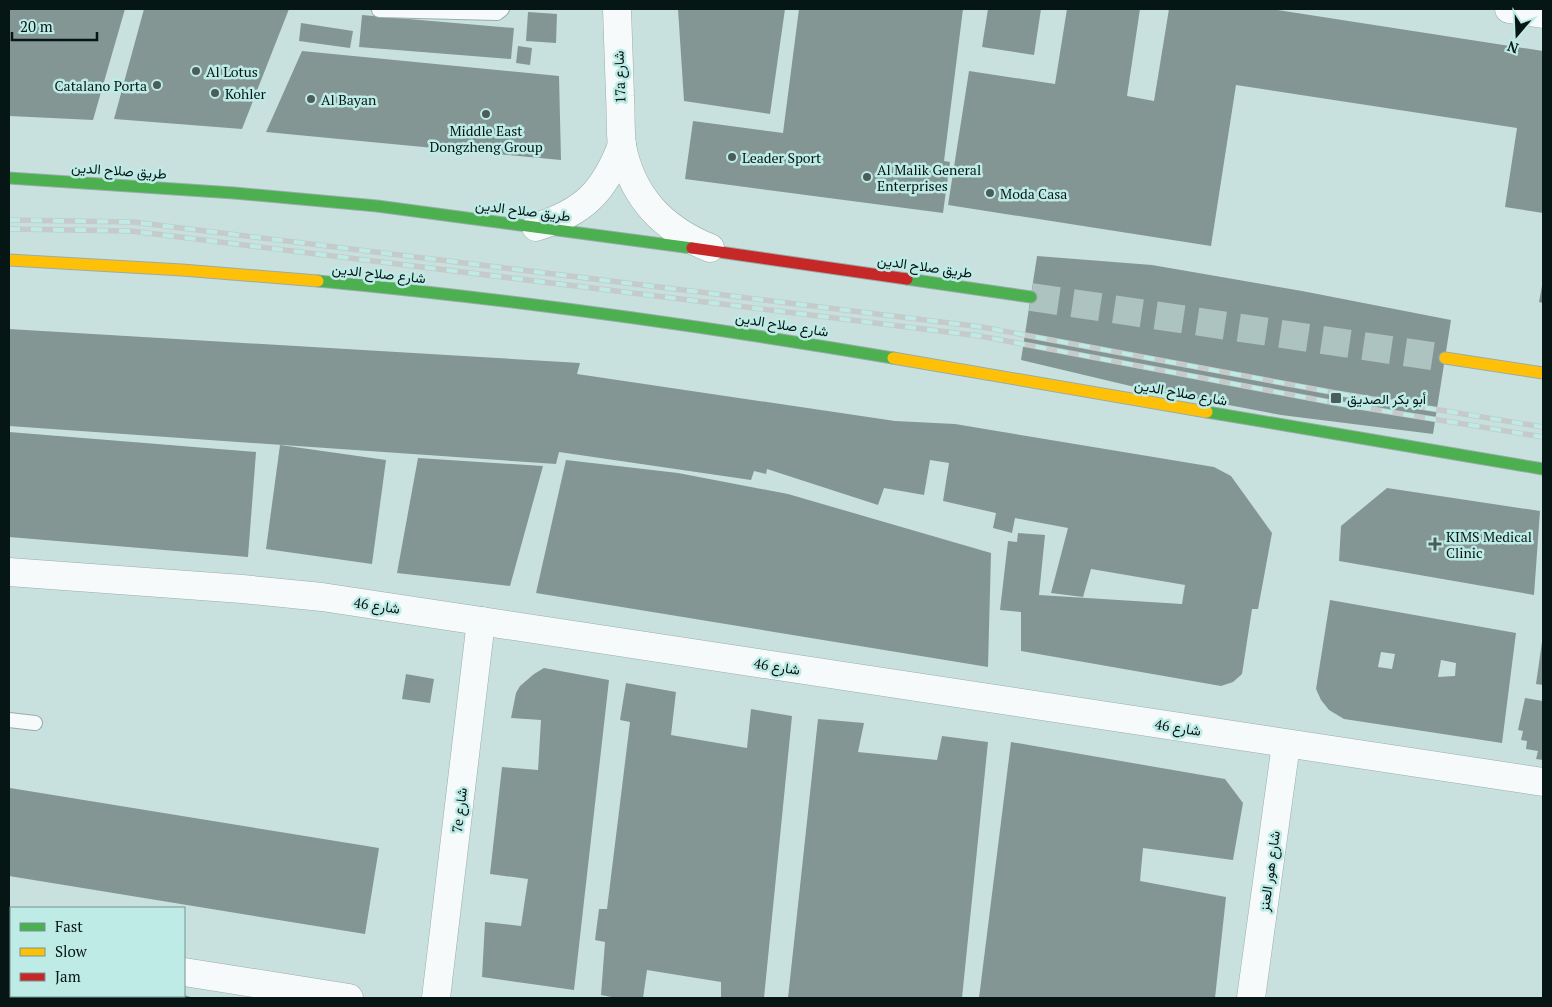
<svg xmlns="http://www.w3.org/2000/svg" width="1552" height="1007" font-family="'PT Serif',Vazirmatn,serif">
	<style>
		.building { fill: #839694; fill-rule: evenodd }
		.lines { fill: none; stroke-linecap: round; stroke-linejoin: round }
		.secondary-tunnel { stroke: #acc3c0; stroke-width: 28; stroke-dasharray: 28 14; stroke-linecap: butt }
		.lane-casing { stroke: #99acaa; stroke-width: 16 }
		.street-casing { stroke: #99acaa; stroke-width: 29 }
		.fast-casing { stroke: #99acaa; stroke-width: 13 }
		.slow-casing { stroke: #99acaa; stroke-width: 13 }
		.jam-casing { stroke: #99acaa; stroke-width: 13 }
		.lane { stroke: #f7fafa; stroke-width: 14 }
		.street { stroke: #f7fafa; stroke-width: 28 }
		.fast { stroke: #4caf50; stroke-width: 11 }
		.slow { stroke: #ffc107; stroke-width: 11 }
		.jam { stroke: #c62828; stroke-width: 11 }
		.rail-casing { stroke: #c4cbca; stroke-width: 5.5 }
		.rail { stroke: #bfebe6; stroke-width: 4; stroke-dasharray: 11; stroke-linecap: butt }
		.poi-dot { fill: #4a5d5b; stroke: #bfebe6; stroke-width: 2 }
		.labels { text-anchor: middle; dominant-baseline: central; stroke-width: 5; stroke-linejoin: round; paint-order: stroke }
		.poi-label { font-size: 14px; fill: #061615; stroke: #bfebe6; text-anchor: start }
		.street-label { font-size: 14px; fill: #061615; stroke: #bfebe6 }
	</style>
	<rect width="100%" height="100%" fill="#c9e1de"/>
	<g class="building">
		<path d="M 9,9 L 125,9 L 93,120 L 9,116 Z"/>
		<path d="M 144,9 L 289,9 L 242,129 L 114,119 Z"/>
		<path d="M 678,9 L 785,9 L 770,114 L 684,101 Z"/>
		<path d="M 799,9 L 963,9 L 944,161 L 950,162 L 943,213 L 685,179 L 693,121 L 783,133 Z"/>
		<path d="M 988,9 L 1041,9 L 1034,55 L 982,47 Z"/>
		<path d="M 1067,9 L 1140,9 L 1127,96 L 1154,101 L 1169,9 L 1271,9 L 1543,51 L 1543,213 L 1505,207 L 1517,128 L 1236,85 L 1211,246 L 948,205 L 969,71 L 1055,84 Z"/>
		<path d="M 528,12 L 557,14 L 556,43 L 526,41 Z"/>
		<path d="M 362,15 L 514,28 L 511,59 L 359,47 Z"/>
		<path d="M 301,23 L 353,31 L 350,48 L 299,41 Z"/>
		<path d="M 518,46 L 532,48 L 530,65 L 516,63 Z"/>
		<path d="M 302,51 L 559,76 L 561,160 L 266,132 Z"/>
		<path d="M 1037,256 L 1152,265 L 1302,291 L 1451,320 L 1433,434 L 1281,415 L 1139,388 L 1021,360 Z"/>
		<path d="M 1542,286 L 1543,286 L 1543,303 L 1539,302 Z"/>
		<path d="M 9,329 L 580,363 L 577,374 L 895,421 L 955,424 L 1214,467 L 1231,476 L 1272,533 L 1258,609 L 1252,609 L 1242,674 L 1233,682 L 1221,686 L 1021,651 L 1021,612 L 1000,610 L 1008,541 L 1017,542 L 1018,533 L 1045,535 L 1039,595 L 1182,604 L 1185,585 L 1091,569 L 1083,597 L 1051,593 L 1068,528 L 1015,518 L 1012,533 L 993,528 L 996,513 L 943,501 L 949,463 L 930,460 L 924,495 L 884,488 L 878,505 L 767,469 L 766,474 L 754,471 L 751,480 L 559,452 L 556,464 L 9,426 Z"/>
		<path d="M 9,432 L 256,452 L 248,557 L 9,537 Z"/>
		<path d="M 280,445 L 386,460 L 372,564 L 266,549 Z"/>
		<path d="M 418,458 L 543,466 L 510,586 L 397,573 Z"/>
		<path d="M 566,460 L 678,473 L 788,494 L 991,553 L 988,667 L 536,593 Z"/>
		<path d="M 1387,488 L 1540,511 L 1534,595 L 1339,561 L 1341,526 Z"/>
		<path d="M 1330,600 L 1516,633 L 1502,743 L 1344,719 L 1329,710 L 1321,700 L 1316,689 ZM 1381,652 L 1395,654 L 1392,669 L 1378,667 ZM 1441,660 L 1456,663 L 1455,676 L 1438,677 Z"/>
		<path d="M 1542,642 L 1543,642 L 1543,685 L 1536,684 Z"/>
		<path d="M 544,668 L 609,680 L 574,990 L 482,977 L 485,922 L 521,926 L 528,879 L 490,874 L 502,767 L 538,770 L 541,720 L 511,718 L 516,693 L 520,686 L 534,674 Z"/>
		<path d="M 406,674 L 434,679 L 430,703 L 402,699 Z"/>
		<path d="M 626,683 L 676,692 L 671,735 L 747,748 L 751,709 L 792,716 L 764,998 L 721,998 L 721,982 L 647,970 L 643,998 L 617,998 L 601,995 L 605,942 L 595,940 L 599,909 L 607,909 L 630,722 L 620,720 Z"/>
		<path d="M 1525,698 L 1543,701 L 1543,760 L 1536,759 L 1538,751 L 1526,749 L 1527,741 L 1521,740 L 1523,731 L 1518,730 Z"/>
		<path d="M 818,719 L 864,723 L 858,752 L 937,760 L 942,736 L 988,742 L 962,998 L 788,998 Z"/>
		<path d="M 1011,742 L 1225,779 L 1243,803 L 1233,860 L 1143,848 L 1140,881 L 1226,897 L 1215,998 L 979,998 Z"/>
		<path d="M 10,788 L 379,848 L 365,934 L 9,876 Z"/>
		<path d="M 184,995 L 194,998 L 172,998 L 172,996 Z"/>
	</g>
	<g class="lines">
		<path class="secondary-tunnel" d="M 1031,297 L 1445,358"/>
		<g class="lane-casing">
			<g id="lane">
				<path d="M 379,10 L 497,13 L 502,9"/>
				<path d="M 9,720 L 35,723"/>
			</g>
		</g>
		<g class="street-casing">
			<g id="street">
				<path d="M 617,9 C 618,38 619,67 620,96 C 621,113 620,130 622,146 C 632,197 663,229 710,248"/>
				<path d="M 1509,9 L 1543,14"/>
				<path d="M 536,227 C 584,212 604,192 622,145"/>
				<path d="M 9,572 L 242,589 L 322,597 L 1543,782"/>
				<path d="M 9,945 L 11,946"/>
				<path d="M 184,972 L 349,998"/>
				<path d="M 39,998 L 39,996"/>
				<path d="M 436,998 L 481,621"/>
				<path d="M 1251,998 L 1286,744"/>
			</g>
		</g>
		<g class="fast-casing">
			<g id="fast">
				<path d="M 9,178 L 234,193 L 377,206 L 692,248"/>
				<path d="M 907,279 L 1031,297"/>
				<path d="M 318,281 C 511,299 703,326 893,358"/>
				<path d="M 1207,412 L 1543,469"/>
			</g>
		</g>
		<g class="slow-casing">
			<g id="slow">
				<path d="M 9,260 L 182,270 L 318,281"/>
				<path d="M 893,358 L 1207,412"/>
				<path d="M 1445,358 L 1543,373"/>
			</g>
		</g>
		<g class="jam-casing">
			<path id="jam" d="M 692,248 L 907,279"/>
		</g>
		<use href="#lane" class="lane"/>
		<use href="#street" class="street"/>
		<use href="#fast" class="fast"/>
		<use href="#slow" class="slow"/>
		<use href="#jam" class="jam"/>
		<g class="rail-casing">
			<g id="rail">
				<path d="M 9,220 L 133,222 L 982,327 L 1336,393 L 1543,427"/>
				<path d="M 9,229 L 131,231 L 980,336 L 1335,403 L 1543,437"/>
			</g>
		</g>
		<use href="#rail" class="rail"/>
	</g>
	<g class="poi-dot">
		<circle cx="196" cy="71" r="5"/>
		<circle cx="157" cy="85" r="5"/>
		<circle cx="215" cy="93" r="5"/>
		<circle cx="311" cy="99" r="5"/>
		<circle cx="486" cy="114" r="5"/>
		<circle cx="732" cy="157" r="5"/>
		<circle cx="867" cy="177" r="5"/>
		<circle cx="990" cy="193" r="5"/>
		<rect x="1330" y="392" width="12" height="12" rx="2.5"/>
		<path d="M1432.5 536.5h5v5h5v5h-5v5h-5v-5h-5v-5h5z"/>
	</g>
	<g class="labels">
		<g class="poi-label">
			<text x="206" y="71">Al Lotus</text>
			<text x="147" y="85" text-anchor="end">Catalano Porta</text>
			<text x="225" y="93">Kohler</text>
			<text x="321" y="99">Al Bayan</text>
			<text x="486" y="130" text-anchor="middle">Middle East<tspan x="486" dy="16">Dongzheng Group</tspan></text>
			<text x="742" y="157">Leader Sport</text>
			<text x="877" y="169">Al Malik General<tspan x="877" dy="16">Enterprises</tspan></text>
			<text x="1000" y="193">Moda Casa</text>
			<text x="1347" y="398">أبو بكر الصديق</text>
			<text x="1446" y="536">KIMS Medical<tspan x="1446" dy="16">Clinic</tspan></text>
		</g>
		<g class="street-label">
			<text transform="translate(619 77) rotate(-92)">17a شارع</text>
			<text transform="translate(119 170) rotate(4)">طريق صلاح الدين</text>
			<text transform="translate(523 210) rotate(7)">طريق صلاح الدين</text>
			<text transform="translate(925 266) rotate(8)">طريق صلاح الدين</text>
			<text transform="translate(379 273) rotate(6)">شارع صلاح الدين</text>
			<text transform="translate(782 324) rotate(9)">شارع صلاح الدين</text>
			<text transform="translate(1181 392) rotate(10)">شارع صلاح الدين</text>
			<text transform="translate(377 605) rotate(8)">شارع 46</text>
			<text transform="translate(777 666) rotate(9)">شارع 46</text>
			<text transform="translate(1178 727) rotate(9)">شارع 46</text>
			<text transform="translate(459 810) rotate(-83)">7e شارع</text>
			<text transform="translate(1269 871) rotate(-82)">شارع هور العنز</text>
		</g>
	</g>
	<rect width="1552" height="1007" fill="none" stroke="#061615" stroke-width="20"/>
	<rect x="10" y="907" width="175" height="90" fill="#bfebe6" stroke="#759692"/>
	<rect x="20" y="923" width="25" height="8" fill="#4caf50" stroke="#759692"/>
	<text x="55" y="932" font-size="15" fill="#061615">Fast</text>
	<rect x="20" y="948" width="25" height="8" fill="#ffc107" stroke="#759692"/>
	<text x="55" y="957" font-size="15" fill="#061615">Slow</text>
	<rect x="20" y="973" width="25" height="8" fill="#c62828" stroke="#759692"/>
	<text x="55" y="982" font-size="15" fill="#061615">Jam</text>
	<g transform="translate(1517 35) rotate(199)" stroke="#bfebe6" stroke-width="4" paint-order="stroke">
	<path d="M0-4L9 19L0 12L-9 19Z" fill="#061615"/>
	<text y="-8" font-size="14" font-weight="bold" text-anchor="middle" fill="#061615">N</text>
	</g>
	<path d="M12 32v8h85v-8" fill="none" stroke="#061615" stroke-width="2.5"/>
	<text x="20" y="32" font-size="15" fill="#061615" stroke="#bfebe6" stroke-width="4" paint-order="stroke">20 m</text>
</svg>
